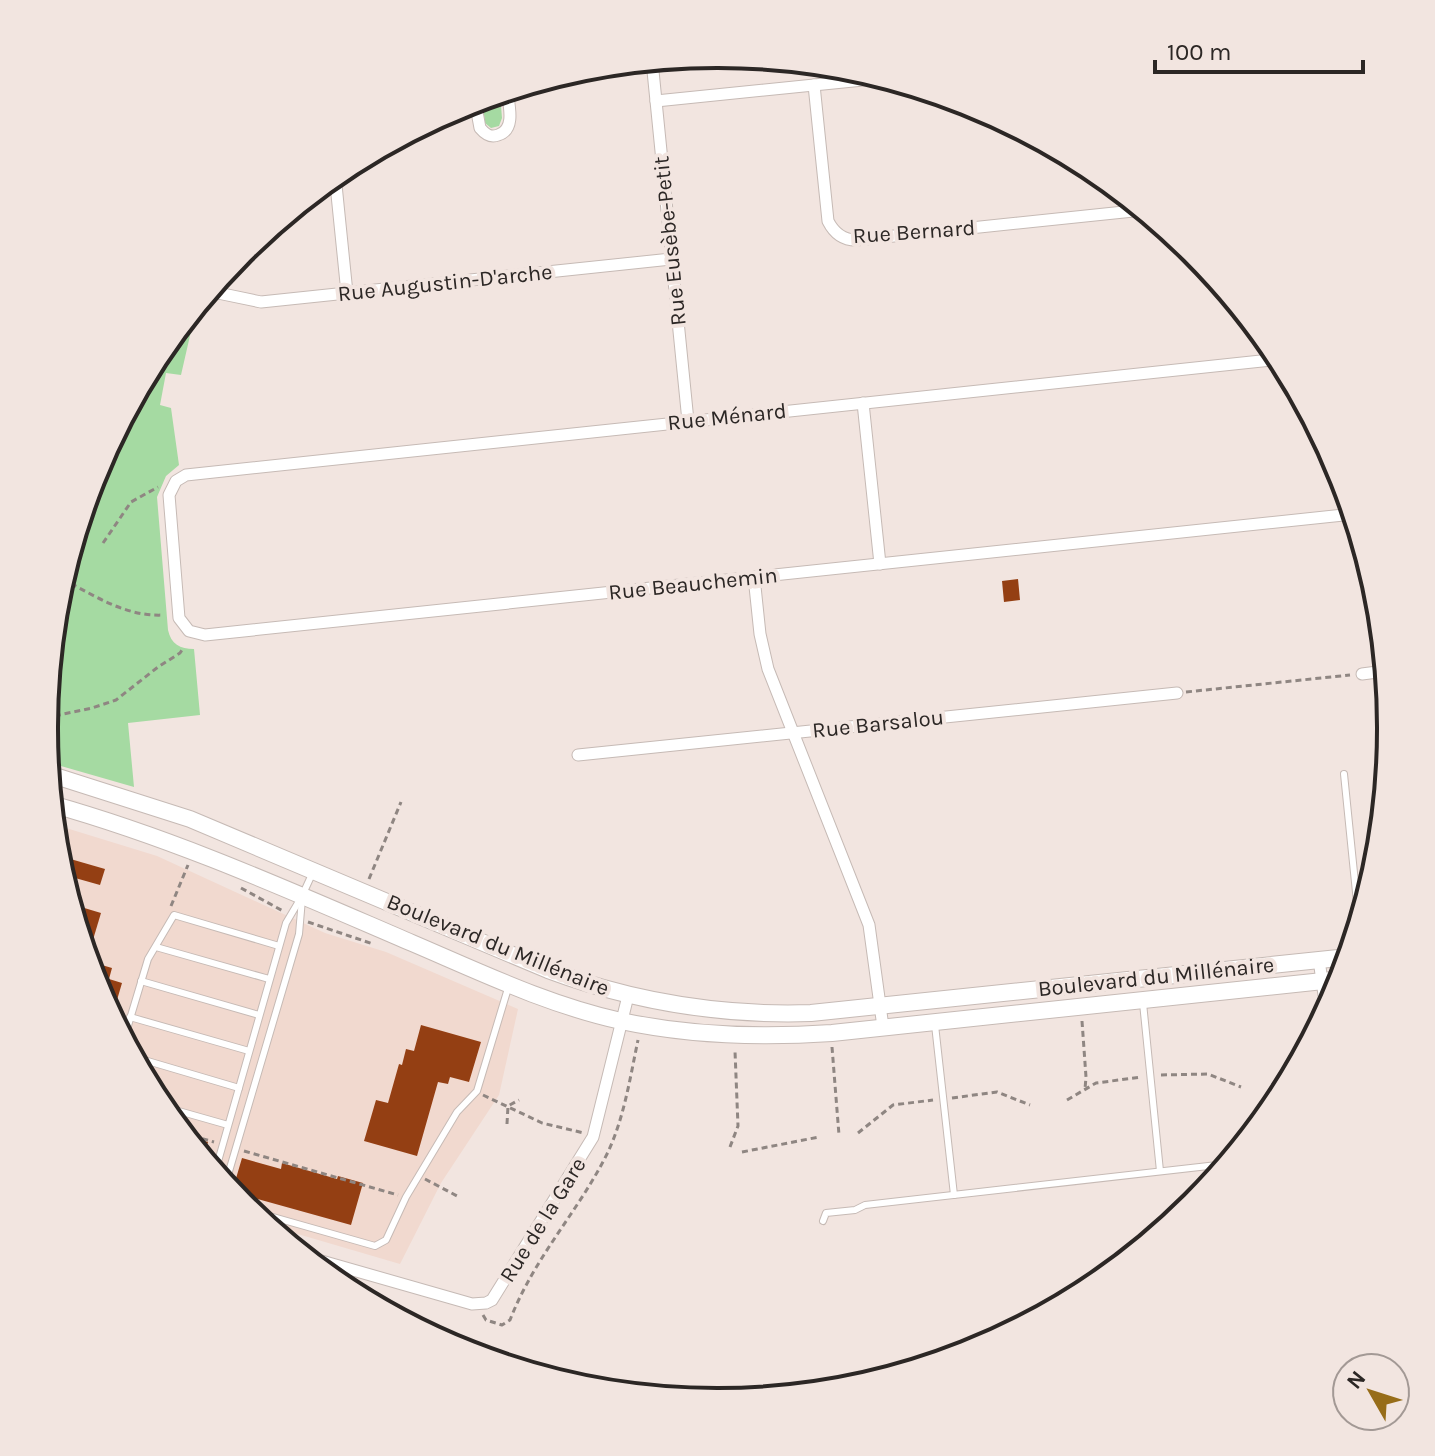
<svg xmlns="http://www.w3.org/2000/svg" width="1435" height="1456" font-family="Karla,sans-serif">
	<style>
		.commercial { fill: #f1d9cf }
		.green { fill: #a5daa2 }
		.building { fill: #943f13 }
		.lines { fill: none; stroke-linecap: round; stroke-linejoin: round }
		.lane-casing { stroke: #c6bab5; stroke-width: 8 }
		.street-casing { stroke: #c6bab5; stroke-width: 13 }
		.secondary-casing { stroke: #c6bab5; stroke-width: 18 }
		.path { stroke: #8f8682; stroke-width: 3; stroke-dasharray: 6 4; stroke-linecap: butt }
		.lane { stroke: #fff; stroke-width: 6 }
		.street { stroke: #fff; stroke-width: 11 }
		.secondary { stroke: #fff; stroke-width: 16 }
		.labels { text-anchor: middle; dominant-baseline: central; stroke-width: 8; stroke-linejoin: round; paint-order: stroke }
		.street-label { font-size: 22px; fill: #2c2725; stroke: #f2e5e0 }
		.rim { fill: none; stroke: #2c2725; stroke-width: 4 }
	</style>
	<rect width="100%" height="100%" fill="#f2e5e0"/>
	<path class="commercial" d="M 53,824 L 157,856 L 325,933 L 386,952 L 518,1009 L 499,1095 L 441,1183 L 400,1264 L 267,1225 L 241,1204 L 157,1102 L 95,985 L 57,859 Z"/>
	<g class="green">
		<path d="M 500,94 L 502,118 L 499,126 L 491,128 L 485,123 L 482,99 Z"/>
		<path d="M 197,305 L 181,375 L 166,373 L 160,405 L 171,408 L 179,465 L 166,476 L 157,497 L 168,630 C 171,644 180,649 194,649 L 200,715 L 128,723 L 134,787 L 47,762 L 44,728 L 57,596 L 95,470 L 158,353 Z"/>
		<path d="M 325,1273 L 359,1282 L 363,1291 L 359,1296 Z"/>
	</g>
	<g class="building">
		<path d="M 1018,579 L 1020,600 L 1004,602 L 1002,581 Z"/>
		<path d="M 60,856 L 105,869 L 100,885 L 61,874 L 58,863 Z"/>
		<path d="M 71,904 L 101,913 L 92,943 L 81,940 Z"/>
		<path d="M 88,961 L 112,968 L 109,979 L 122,983 L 112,1017 L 95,985 Z"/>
		<path d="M 421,1025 L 481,1042 L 469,1082 L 450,1077 L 448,1084 L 438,1082 L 417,1156 L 364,1141 L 376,1100 L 388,1103 L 399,1064 L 402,1065 L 406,1049 L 414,1051 Z"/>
		<path d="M 185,1136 L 208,1142 L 203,1158 Z"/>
		<path d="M 242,1158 L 281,1169 L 282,1163 L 337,1179 L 338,1176 L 363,1183 L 351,1225 L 232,1192 Z"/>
	</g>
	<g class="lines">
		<g class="lane-casing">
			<g id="lane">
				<path d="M 1344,774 L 1359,922"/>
				<path d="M 156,947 L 269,979"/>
				<path d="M 141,981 L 259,1015"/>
				<path d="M 1143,1003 L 1160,1171"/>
				<path d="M 130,1017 L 249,1051"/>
				<path d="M 935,1025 L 954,1195"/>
				<path d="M 124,1039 L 148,959 L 174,915 L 279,946"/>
				<path d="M 134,1057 L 239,1088"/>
				<path d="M 161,1106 L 228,1125"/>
				<path d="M 215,1172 L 286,923 L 302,896 L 313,872"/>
				<path d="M 225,1185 L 299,934 L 302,899"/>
				<path d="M 248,1210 L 375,1246 L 386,1240 L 406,1197 L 457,1112 L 477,1091 L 509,985"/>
				<path d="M 823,1221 L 826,1213 L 855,1210 L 865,1205 L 1226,1164"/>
			</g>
		</g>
		<g class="street-casing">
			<g id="street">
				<path d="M 652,61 L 688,421"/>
				<path d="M 814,85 L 828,221 C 834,233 843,240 856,240 L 1143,210"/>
				<path d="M 475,101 L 480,128 C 485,134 490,138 498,135 C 516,130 509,105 507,91"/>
				<path d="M 656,101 L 883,78"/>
				<path d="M 335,175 L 347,293"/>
				<path d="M 218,293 L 261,302 L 671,259"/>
				<path d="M 1280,359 L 186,475 L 176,481 L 169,495 L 179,618 L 189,631 L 205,635 L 1353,514"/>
				<path d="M 863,403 L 880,564"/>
				<path d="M 754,577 L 760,634 L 768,669 L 869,925 L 883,1027"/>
				<path d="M 1362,674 L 1385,671"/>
				<path d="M 578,755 L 1177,693"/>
				<path d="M 1319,960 L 1324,995"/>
				<path d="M 304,1256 L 472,1304 L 486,1303 L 492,1300 L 593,1137 L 628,996"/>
			</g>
		</g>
		<g class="secondary-casing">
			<g id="secondary">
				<path d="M 49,774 L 190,819 L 548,970 C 634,1002 719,1016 811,1013 L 1348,957"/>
				<path d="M 51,804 C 176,839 293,892 412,943 C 480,972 548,1005 621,1021 C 691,1036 760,1038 832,1033 L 1342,979"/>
			</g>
		</g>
		<g class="path">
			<path d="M 197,306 L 208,299"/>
			<path d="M 103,543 L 131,502 L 158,487"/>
			<path d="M 62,579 C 96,596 125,617 164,615"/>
			<path d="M 1186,692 L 1350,675"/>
			<path d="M 45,718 L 92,708 L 116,700 L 158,667 L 180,653 L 184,647"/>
			<path d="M 369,879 L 401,802"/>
			<path d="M 241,888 L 283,911"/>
			<path d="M 171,906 L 188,865"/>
			<path d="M 308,922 L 373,944"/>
			<path d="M 1082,1021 L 1086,1077 L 1085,1089"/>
			<path d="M 832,1047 L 839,1135"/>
			<path d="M 1161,1075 L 1208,1074 L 1241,1087"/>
			<path d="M 1277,1083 L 1289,1081"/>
			<path d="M 483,1095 L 542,1123 L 584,1133"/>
			<path d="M 952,1098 L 997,1092 L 1030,1105"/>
			<path d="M 1067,1100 L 1096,1083 L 1142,1077"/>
			<path d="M 507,1124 L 508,1106 L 519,1100"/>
			<path d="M 183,1133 L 214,1142"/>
			<path d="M 858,1133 L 893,1105 L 933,1100"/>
			<path d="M 730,1147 L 738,1126 L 735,1051"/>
			<path d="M 244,1151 L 398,1195"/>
			<path d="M 742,1152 L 819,1137"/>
			<path d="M 425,1179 L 459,1197"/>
			<path d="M 483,1315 L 486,1320 L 502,1325 L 510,1320 C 535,1256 578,1212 607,1154 C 624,1119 630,1078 638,1040"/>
		</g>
		<use href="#lane" class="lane"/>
		<use href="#street" class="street"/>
		<use href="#secondary" class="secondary"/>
	</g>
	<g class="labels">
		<g class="street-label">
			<text transform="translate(914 232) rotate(-4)">Rue Bernard</text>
			<text transform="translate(670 241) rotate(-96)">Rue Eusèbe-Petit</text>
			<text transform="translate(445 283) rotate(-6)">Rue Augustin-D'arche</text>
			<text transform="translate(727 417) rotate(-6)">Rue Ménard</text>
			<text transform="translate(693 584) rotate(-6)">Rue Beauchemin</text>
			<text transform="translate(878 724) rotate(-6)">Rue Barsalou</text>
			<text transform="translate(498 945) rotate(22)">Boulevard du Millénaire</text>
			<text transform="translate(1156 977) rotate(-6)">Boulevard du Millénaire</text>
			<text transform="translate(543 1220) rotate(-58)">Rue de la Gare</text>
		</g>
	</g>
	<path d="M0 0H1435V1456H0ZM717 68H718A659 659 0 0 1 1377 727V729A659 659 0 0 1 718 1388H717A659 659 0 0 1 58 729V727A659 659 0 0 1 717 68Z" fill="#f2e5e0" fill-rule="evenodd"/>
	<path class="rim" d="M717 68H718A659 659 0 0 1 1377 727V729A659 659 0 0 1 718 1388H717A659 659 0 0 1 58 729V727A659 659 0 0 1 717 68Z"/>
	<g transform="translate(1371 1392) rotate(309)"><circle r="38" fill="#f2e5e0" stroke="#a39995" stroke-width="2"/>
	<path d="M0-6L14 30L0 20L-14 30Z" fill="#976d19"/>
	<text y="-12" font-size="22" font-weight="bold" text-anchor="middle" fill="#2c2725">N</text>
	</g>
	<path d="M1155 60v12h208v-12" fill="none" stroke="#2c2725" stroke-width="4"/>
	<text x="1167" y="60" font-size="24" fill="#2c2725" stroke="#f2e5e0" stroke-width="6" paint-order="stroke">100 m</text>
</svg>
